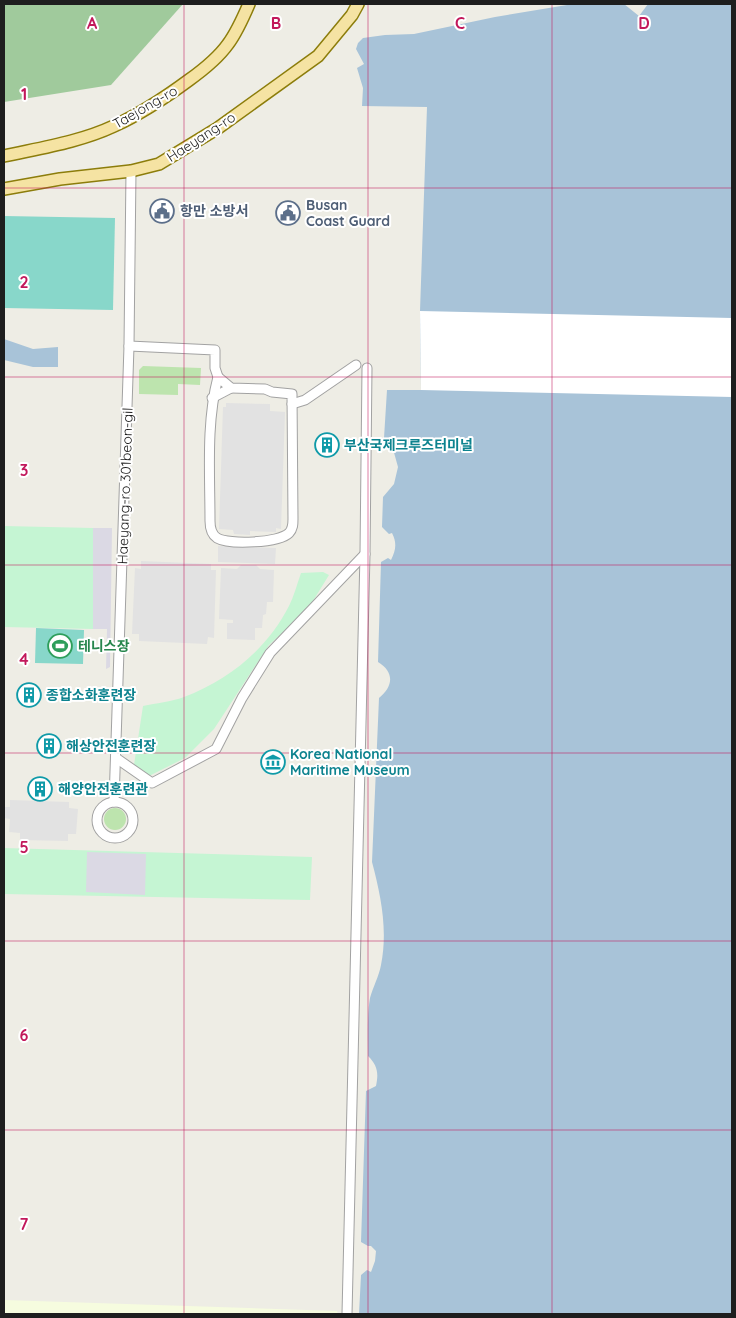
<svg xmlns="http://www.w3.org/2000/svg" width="736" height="1318" font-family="Quicksand,'Noto Sans KR',sans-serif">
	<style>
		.education { fill: #f6fcdf }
		.grass { fill: #bde4ae }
		.forest { fill: #a0ca9c }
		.park { fill: #c5f5d3 }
		.pitch { fill: #88d7ca }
		.parking { fill: #e2e2e2 }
		.plaza { fill: #dbd9e4 }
		.water { fill: #a8c3d8 }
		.pier { fill: #fff }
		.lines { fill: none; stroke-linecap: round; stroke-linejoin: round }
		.minor-casing { stroke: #a2a2a2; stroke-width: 11 }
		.major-casing { stroke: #8c7d0b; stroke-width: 14 }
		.minor { stroke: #fff; stroke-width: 9 }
		.major { stroke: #f5e3a3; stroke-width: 11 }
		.grid { fill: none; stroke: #c2185b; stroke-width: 1; stroke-opacity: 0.55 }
		.labels { text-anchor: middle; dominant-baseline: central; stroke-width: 4; stroke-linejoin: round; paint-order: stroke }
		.street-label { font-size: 14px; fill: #1e1e1e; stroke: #fff }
		.service-label { font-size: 14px; font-weight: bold; fill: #4e5e75; stroke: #fff; text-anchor: start }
		.culture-label { font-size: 14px; font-weight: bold; fill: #0d838f; stroke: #fff; text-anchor: start }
		.leisure-label { font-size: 14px; font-weight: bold; fill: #27864d; stroke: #fff; text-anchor: start }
		.grid-label { font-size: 16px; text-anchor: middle; font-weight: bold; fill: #c2185b; stroke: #fff; stroke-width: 4; stroke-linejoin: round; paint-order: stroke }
	</style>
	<rect width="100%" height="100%" fill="#eeede5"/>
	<path class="education" d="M 4,1300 L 337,1311 L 338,1314 L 4,1314 Z"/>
	<g class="grass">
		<path d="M 143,366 L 201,368 L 200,385 L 178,384 L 178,395 L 139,394 L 139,370 Z"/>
		<circle cx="115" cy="819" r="11"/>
	</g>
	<path class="forest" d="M 4,4 L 183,4 L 111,85 L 4,102 Z"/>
	<g class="park">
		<path d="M 4,526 L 93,528 L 93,629 L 4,627 Z"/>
		<path d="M 323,572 L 329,575 L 308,609 L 269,645 L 214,729 L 185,758 L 145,778 L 134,765 L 143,706 C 156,703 171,702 184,697 C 229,680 267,649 289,606 C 294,596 297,584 301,573 Z"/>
		<path d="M 4,848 L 312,857 L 310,900 L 4,894 Z"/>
	</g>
	<g class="pitch">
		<path d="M 4,216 L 115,218 L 113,310 L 4,308 Z"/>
		<path d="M 36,628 L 84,630 L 83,664 L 35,663 Z"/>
	</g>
	<g class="parking">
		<path d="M 226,403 L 270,404 L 270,411 L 285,412 L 281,529 L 276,528 L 276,532 L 250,531 L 250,535 L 234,534 L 233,530 L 219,529 L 223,407 L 226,407 Z"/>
		<path d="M 218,546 L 276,548 L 275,564 L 218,562 Z"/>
		<path d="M 141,561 L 211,564 L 211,570 L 216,570 L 214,638 L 208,637 L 207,644 L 139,641 L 139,634 L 132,634 L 135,568 L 141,569 Z"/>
		<path d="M 241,565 L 256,565 L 260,569 L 274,570 L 273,602 L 267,602 L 266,614 L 263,615 L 262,628 L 255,628 L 255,640 L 227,639 L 227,623 L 233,623 L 233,620 L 219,619 L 221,568 L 237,569 Z"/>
		<path d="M 10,800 L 69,802 L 69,808 L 78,809 L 76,834 L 68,834 L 68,841 L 20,840 L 20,833 L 9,832 L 10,819 L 4,818 L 4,807 L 10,807 Z"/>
	</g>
	<g class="plaza">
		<path d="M 93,528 L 112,528 L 110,667 L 106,669 L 107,629 L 93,629 Z"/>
		<path d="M 87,852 L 146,854 L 145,895 L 86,892 Z"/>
	</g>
	<g class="water">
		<path d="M 573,4 L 624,4 L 639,16 L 648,4 L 732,4 L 732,1314 L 359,1314 L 361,1275 L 367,1270 L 371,1272 L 375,1261 L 376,1251 L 371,1246 L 368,1246 L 361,1242 L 366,1091 L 376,1086 C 379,1072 377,1065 368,1056 C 368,1038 367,1015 370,998 C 373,987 379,976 381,965 C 388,930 381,896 372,862 L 379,698 C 393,687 395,672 378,662 L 381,562 L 388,558 L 391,560 C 396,550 397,543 392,533 L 389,534 L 382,527 L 383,497 L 394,484 L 398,467 L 393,449 L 384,438 L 387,390 L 421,390 L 420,311 L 427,107 L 362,106 L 363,88 L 357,68 L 364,64 L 356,49 L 358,43 L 363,38 L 385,35 L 414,34 L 495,17 Z"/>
		<path d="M 4,339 L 33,349 L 58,347 L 58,367 L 33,367 L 4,360 Z"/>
	</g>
	<path class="pier" d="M 420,311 L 732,318 L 732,397 L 421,390 Z"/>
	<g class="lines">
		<g class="minor-casing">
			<g id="minor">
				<path d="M 129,346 L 215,350 L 215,368 L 218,377"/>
				<path d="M 218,377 L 231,388 L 265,389 L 272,392 L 292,394 L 293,519 C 293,524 293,529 289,533 C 279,543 229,545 217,538 C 211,534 210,527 210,521 C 210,473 206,423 218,377 Z"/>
				<path d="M 212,398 L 231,388"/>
				<path d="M 292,404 L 305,400 L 356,365"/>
				<path d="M 116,758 L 152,783 L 216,749 L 242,698 L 270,653 L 365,554"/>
				<path d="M 114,802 L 129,346 L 131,171"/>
				<circle cx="115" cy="820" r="18"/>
				<path d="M 347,1314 L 365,554 L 367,368"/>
			</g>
		</g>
		<g class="major-casing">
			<g id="major">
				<path d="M 4,156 C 40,148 80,142 114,126 C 140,114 166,97 189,80 C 203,70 218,58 228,44 C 237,32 243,18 249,4"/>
				<path d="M 4,189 L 60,179 L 131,171 L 159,164 L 218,128 L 318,56 L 352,15 L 358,4"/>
			</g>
		</g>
		<use href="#minor" class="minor"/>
		<use href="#major" class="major"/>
	</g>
	<path class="grid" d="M 184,4 L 184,1314M 368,4 L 368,1314M 552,4 L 552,1314M 4,188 L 732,188M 4,377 L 732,377M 4,565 L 732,565M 4,753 L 732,753M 4,941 L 732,941M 4,1130 L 732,1130"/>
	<defs>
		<g id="civic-ring" transform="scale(1.25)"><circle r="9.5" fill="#fff" stroke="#5c6f8a" stroke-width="1.5"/><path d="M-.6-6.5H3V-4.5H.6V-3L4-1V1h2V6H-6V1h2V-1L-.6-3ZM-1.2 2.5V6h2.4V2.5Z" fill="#5c6f8a"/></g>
		<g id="building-ring" transform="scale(1.25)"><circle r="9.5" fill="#fff" stroke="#0f9aa8" stroke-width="1.5"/><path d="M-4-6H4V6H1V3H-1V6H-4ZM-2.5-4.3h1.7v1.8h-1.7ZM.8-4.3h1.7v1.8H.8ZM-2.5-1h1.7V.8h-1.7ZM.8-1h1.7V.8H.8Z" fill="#0f9aa8"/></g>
		<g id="stadium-ring" transform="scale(1.25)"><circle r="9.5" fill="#fff" stroke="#2e9e5b" stroke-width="1.5"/><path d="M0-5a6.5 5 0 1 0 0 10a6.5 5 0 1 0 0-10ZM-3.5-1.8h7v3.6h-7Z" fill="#2e9e5b"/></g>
		<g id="museum-ring" transform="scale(1.25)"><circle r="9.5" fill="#fff" stroke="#0f9aa8" stroke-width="1.5"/><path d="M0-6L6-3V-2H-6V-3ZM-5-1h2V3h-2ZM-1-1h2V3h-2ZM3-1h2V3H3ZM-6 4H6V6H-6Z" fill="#0f9aa8"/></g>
	</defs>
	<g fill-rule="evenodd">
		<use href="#civic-ring" x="162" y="211"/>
		<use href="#civic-ring" x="288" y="213"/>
		<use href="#building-ring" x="327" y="445"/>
		<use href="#stadium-ring" x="60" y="646"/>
		<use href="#building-ring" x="29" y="695"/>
		<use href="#building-ring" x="49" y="746"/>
		<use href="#museum-ring" x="273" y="762"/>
		<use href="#building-ring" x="40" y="789"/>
	</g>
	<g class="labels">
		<g class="street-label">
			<text transform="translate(145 107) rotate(-30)">Taejong-ro</text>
			<text transform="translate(201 137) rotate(-33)">Haeyang-ro</text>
			<text transform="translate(125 486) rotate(-88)">Haeyang-ro 301beon-gil</text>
		</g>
		<g class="service-label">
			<text x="306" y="205">Busan<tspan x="306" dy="16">Coast Guard</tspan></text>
			<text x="180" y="211">항만 소방서</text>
		</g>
		<g class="culture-label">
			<text x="344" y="445">부산국제크루즈터미널</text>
			<text x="46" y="695">종합소화훈련장</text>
			<text x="66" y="746">해상안전훈련장</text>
			<text x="290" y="754">Korea National<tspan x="290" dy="16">Maritime Museum</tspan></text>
			<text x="58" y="789">해양안전훈련관</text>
		</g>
		<g class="leisure-label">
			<text x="78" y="646">테니스장</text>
		</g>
	</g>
	<g class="grid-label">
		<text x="92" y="29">A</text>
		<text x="276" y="29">B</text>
		<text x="460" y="29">C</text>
		<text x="644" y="29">D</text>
		<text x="24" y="100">1</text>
		<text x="24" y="288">2</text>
		<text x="24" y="476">3</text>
		<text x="24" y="665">4</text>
		<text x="24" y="853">5</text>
		<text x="24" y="1041">6</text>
		<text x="24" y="1230">7</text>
	</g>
	<rect width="736" height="1318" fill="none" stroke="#1e1e1e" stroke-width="10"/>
</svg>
